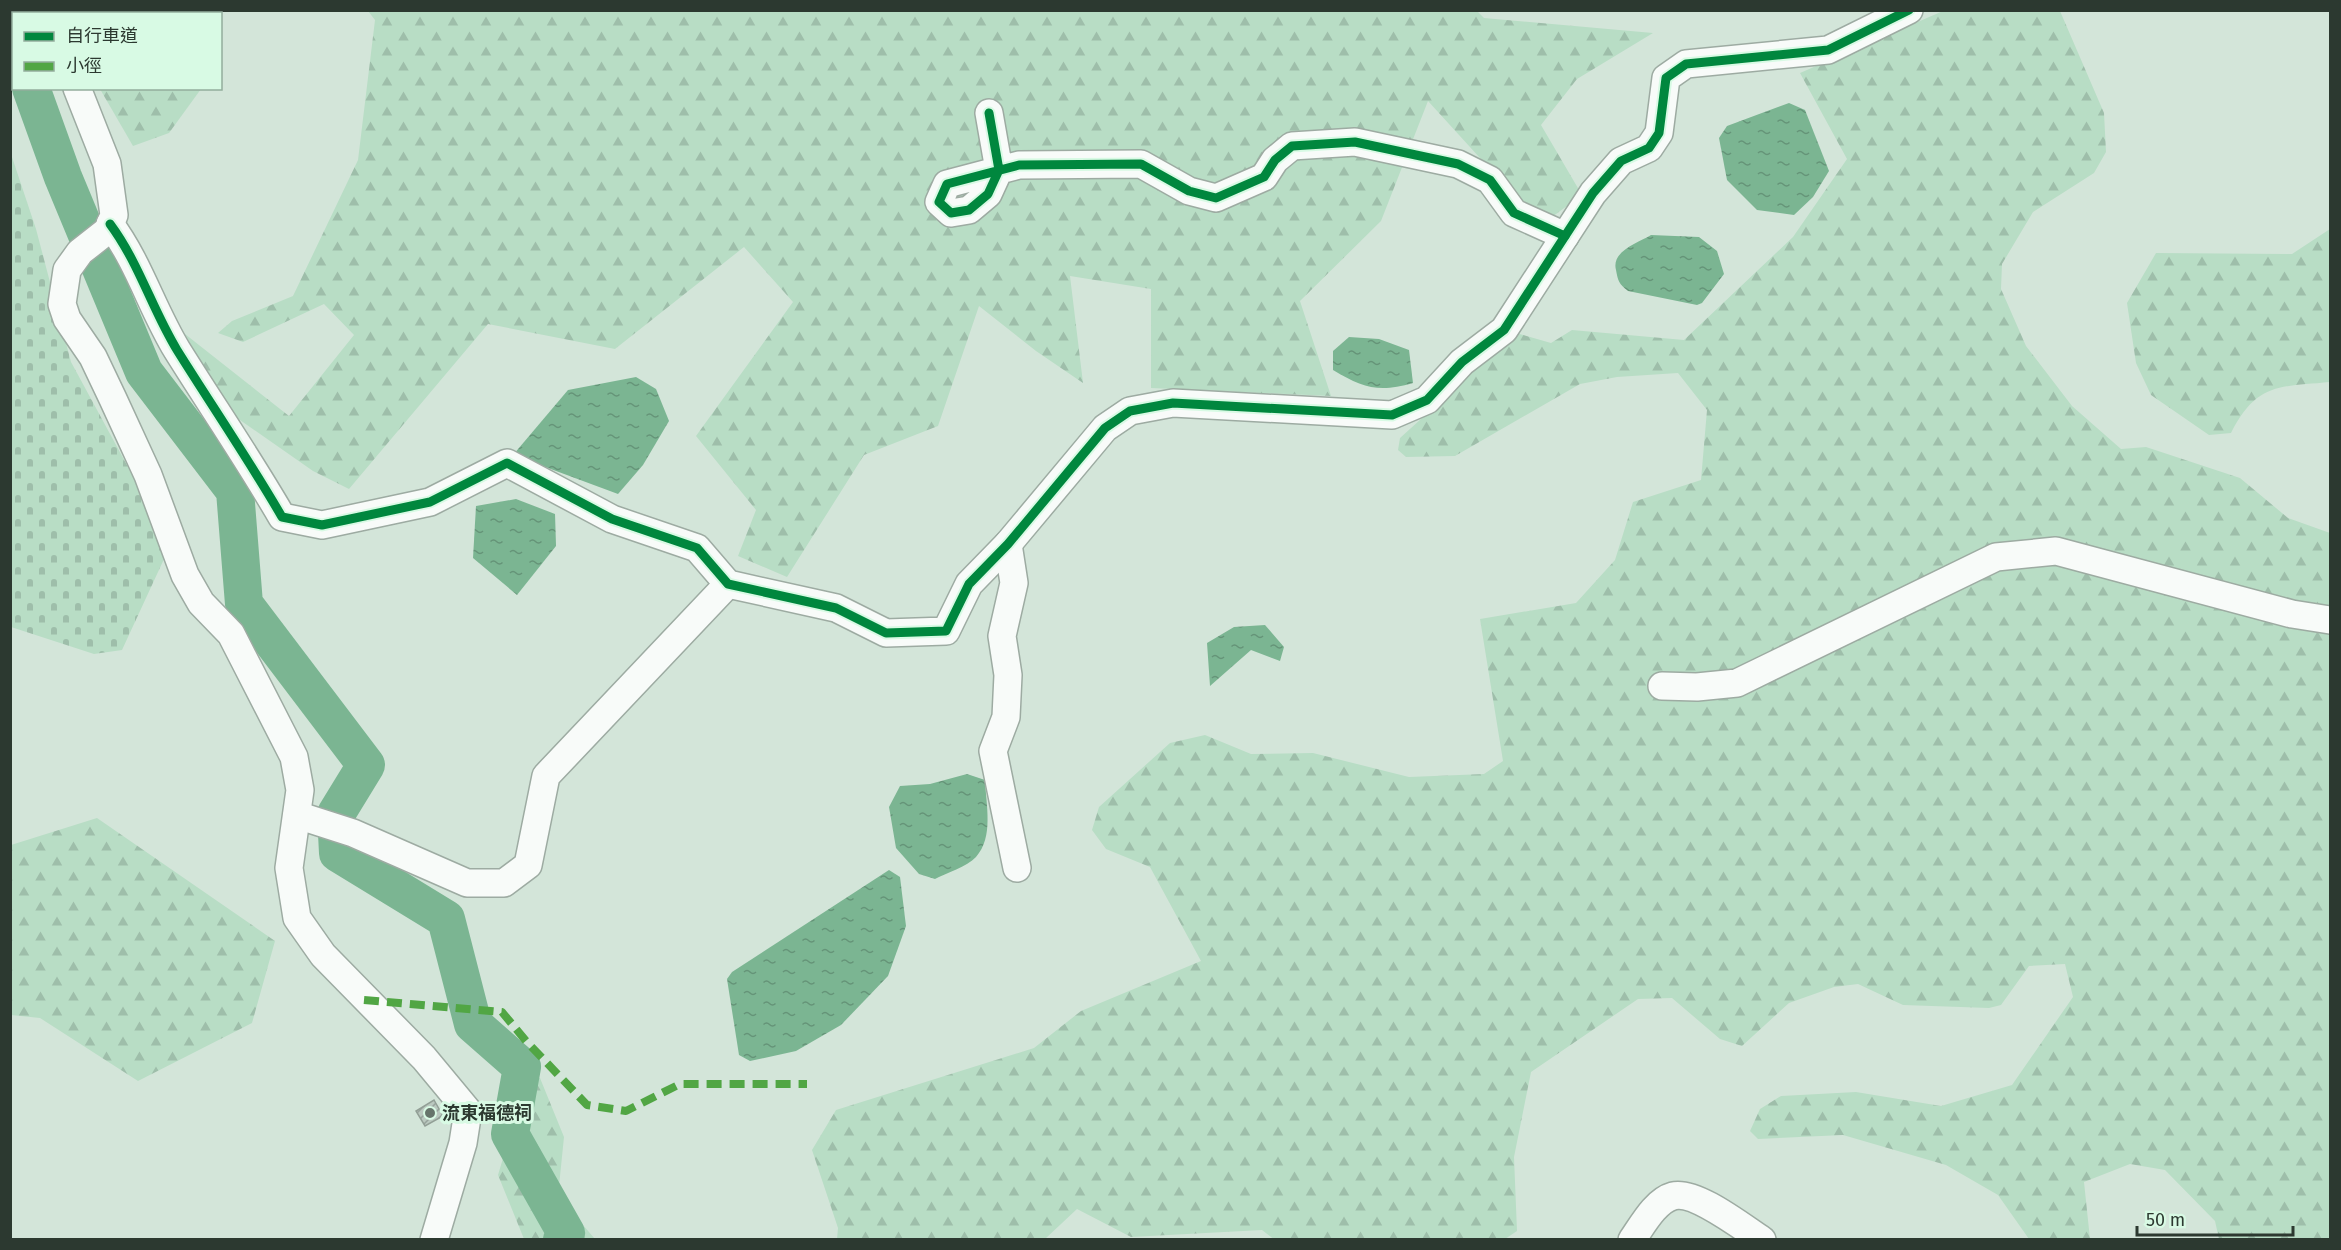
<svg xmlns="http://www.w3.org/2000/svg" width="2341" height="1250" font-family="'Fira Sans','Noto Sans TC',sans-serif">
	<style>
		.forest { fill: url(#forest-firs) }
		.cemetery { fill: url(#cemetery-stones) }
		.water { fill: url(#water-ripples) }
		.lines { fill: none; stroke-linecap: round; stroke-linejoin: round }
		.river { stroke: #7bb592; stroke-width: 38 }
		.building { fill: url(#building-hatch); stroke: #929f96; stroke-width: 1.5 }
		.minor-casing { stroke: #9daba2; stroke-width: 30 }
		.minor { stroke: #f8fbf9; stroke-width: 27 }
		.quiet { stroke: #51a644; stroke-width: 8; stroke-dasharray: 15 8; stroke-linecap: butt }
		.cycleway-casing { stroke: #d8fae4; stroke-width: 13 }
		.cycleway { stroke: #00873e; stroke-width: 9 }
		.poi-dot { fill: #66756b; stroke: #d8fae4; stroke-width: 2 }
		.labels { text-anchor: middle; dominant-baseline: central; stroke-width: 6; stroke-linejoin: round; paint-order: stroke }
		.poi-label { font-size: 18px; font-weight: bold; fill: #2c3930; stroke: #d8fae4; text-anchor: start }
	</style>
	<defs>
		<pattern id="forest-firs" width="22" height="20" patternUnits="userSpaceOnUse" patternTransform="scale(1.5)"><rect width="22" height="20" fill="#b8ddc5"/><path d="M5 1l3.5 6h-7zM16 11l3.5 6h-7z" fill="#9ebeaa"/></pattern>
		<pattern id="cemetery-stones" width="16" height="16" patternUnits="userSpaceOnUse" patternTransform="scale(1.5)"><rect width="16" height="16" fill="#b8ddc5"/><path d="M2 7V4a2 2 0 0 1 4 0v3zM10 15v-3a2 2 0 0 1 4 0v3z" fill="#9ebeaa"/></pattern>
		<pattern id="water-ripples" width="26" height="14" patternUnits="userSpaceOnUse" patternTransform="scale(1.5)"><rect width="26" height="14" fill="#7bb592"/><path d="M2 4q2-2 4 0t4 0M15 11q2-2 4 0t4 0" fill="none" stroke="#659478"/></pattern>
		<pattern id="building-hatch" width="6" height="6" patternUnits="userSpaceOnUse" patternTransform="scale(1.5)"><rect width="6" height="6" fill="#bac8bf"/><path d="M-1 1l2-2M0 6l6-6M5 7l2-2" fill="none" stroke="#97a39c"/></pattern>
	</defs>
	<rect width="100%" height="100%" fill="#d3e5d9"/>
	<g class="forest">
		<path d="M 1476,10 L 1484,18 L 1653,33 L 1577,79 L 1541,125 L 1582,195 L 1541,225 L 1428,101 L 1381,221 L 1300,301 L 1331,396 L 1151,388 L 1151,289 L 1070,276 L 1083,383 L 1036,351 L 979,306 L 938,426 L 864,455 L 787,577 L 738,556 L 756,510 L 696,436 L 793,302 L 744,247 L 615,349 L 488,324 L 349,489 L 313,471 L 227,411 L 185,334 L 289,416 L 354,335 L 324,304 L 243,342 L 218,333 L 232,321 L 293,296 L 358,160 L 375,20 L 368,11 Z"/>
		<path d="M 1943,11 L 2060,11 L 2104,113 L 2106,152 L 2094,173 L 2033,212 L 2002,264 L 2001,289 L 2026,346 L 2072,406 L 2121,449 L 2146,447 L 2240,478 L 2288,518 L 2330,533 L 2330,1239 L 2219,1239 L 2215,1221 L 2165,1170 L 2130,1164 L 2084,1182 L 2090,1239 L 2029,1239 L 1998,1195 L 1946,1165 L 1843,1135 L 1758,1139 L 1750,1131 L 1760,1109 L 1781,1096 L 1856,1092 L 1941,1106 L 2012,1085 L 2073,997 L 2065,964 L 2029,966 L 2001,1005 L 1989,1008 L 1903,1005 L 1858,984 L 1834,987 L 1789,1003 L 1742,1046 L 1720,1039 L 1672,998 L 1638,999 L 1531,1072 L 1514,1157 L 1517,1231 L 1505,1239 L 1275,1240 L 1262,1230 L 1131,1237 L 1077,1209 L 1045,1239 L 837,1239 L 838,1228 L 812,1150 L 836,1110 L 1034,1048 L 1081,1011 L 1201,961 L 1150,867 L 1106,849 L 1092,830 L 1099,807 L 1170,743 L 1205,735 L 1251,754 L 1313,753 L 1409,777 L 1484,774 L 1503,761 L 1480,619 L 1576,603 L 1615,560 L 1633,502 L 1701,480 L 1707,410 L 1678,373 L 1617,377 L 1580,384 L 1455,456 L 1406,457 L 1398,450 L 1400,438 L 1516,333 L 1551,343 L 1572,330 L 1684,340 L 1793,237 L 1847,159 L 1800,73 Z"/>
		<path d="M 100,89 L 201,89 L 169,133 L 133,146 Z"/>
		<path d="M 2330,229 L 2330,382 C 2280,387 2257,382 2231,433 L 2209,435 L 2151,395 L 2136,363 L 2127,303 L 2156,253 L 2292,254 Z"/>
		<path d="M 97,818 L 275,941 L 252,1023 L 138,1081 L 40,1018 L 11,1015 L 11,845 Z"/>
		<path d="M 527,1078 L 540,1078 L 564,1137 L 558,1196 L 595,1239 L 524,1239 L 498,1175 Z"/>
	</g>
	<path class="cemetery" d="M 10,151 L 36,229 L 71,362 L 141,491 L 164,559 L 122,650 L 94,654 L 11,627 Z"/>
	<g class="water">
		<path d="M 1789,103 L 1805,110 L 1829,171 L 1813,197 L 1794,215 L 1757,210 L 1727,180 L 1719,138 L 1727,126 Z"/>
		<path d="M 1651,235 L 1699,237 L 1717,251 L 1724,274 L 1702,303 L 1697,305 L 1628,291 C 1619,284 1618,281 1616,270 C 1611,251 1638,243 1651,235 Z"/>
		<path d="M 1349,337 L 1379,339 L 1409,350 L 1413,383 C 1379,393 1363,388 1333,370 L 1333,351 Z"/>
		<path d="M 636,377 L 656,389 L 669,421 L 643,465 L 618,494 L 513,455 L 568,390 Z"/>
		<path d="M 516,499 L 555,514 L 556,546 L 517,595 L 473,558 L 476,506 Z"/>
		<path d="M 1265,625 L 1284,647 L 1280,661 L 1251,650 L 1210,686 L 1207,643 L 1234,627 Z"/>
		<path d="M 967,774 L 985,780 C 986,805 994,837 976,857 C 967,867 946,873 935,879 L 919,874 L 896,848 L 889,807 L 900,786 L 930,784 Z"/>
		<path d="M 889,870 L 900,877 L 906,926 L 888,976 L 841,1025 L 796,1051 L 750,1061 L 739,1055 L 727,979 L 732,972 Z"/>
	</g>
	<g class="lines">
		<g class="river">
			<path d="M 10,36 L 14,41"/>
			<path d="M 31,88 L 63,177 L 144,372 L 235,491 L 244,604 L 366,765 L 336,814 L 338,853 L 446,919 L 473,1024 L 522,1067 L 510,1134 L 566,1233 L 562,1240"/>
		</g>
	</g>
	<path class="building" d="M 434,1100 L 443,1116 L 425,1126 L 416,1111 Z"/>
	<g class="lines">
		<g class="minor-casing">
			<g id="minor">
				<path d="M 70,10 L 70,14"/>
				<path d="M 77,88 L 107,164 L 114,215 L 108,230 L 80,252 L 67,270 L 62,304 L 67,319 L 93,357 L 113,399 L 148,475 L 185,575 L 201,603 L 231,634 L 294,757 L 300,790 L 289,868 L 297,918 L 323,955 L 424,1058 L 468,1111 L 463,1143 L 434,1240"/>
				<path d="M 989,113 L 999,170 L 988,194 L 969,210 L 951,213 L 939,202 L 947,184 L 1019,165 L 1141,164 L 1189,191 L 1216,198 L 1264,177 L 1275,160 L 1292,146 L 1355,142 L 1458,164 L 1490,180 L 1514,213 L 1565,236"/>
				<path d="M 110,224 C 139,263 152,309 177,350 C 212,406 249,460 282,517 L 322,525 L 430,502 L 507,463 L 612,519 L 697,548 L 728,584 L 836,608 L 886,633 L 946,631 L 969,584 L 1008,544 L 1105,428 L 1130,411 L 1173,403 L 1392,415 L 1427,400 L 1462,362 L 1504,330 L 1593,193 L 1621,161 L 1649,148 L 1659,133 L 1666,78 L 1686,64 L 1828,50 L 1909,10"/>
				<path d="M 1008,544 L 1014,583 L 1002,636 L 1008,675 L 1006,717 L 993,751 L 1017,868"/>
				<path d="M 1662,686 L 1697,687 L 1737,683 L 1996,557 L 2056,551 L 2292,614 L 2330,620"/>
				<path d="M 297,815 L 353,833 L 467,883 L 504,883 L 528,865 L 546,776 L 728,584"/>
				<path d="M 1632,1240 C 1642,1226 1655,1201 1673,1196 C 1695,1190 1742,1227 1762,1240"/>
			</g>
		</g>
		<use href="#minor" class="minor"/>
		<path class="quiet" d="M 364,1000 L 502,1012 L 526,1041 L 587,1105 L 626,1111 L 680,1084 L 807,1084"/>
		<g class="cycleway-casing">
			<g id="cycleway">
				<path d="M 989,113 L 999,170 L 988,194 L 969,210 L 951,213 L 939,202 L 947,184 L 1019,165 L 1141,164 L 1189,191 L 1216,198 L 1264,177 L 1275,160 L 1292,146 L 1355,142 L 1458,164 L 1490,180 L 1514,213 L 1565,236"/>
				<path d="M 110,224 C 139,263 152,309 177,350 C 212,406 249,460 282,517 L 322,525 L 430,502 L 507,463 L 612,519 L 697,548 L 728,584 L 836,608 L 886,633 L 946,631 L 969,584 L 1008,544 L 1105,428 L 1130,411 L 1173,403 L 1392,415 L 1427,400 L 1462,362 L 1504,330 L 1593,193 L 1621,161 L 1649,148 L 1659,133 L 1666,78 L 1686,64 L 1828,50 L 1909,10"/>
			</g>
		</g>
		<use href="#cycleway" class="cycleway"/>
	</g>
	<circle class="poi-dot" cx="430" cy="1113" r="6"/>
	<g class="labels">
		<g class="poi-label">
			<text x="442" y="1113">流東福德祠</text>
		</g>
	</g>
	<rect width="2341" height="1250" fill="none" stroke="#2c3930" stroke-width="24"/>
	<rect x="12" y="12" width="210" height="78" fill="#d8fae4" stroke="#93ad9c" stroke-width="1.5"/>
	<rect x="24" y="32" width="30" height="9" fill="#00873e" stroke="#93ad9c" stroke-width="1.5"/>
	<text x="66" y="42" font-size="18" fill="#2c3930">自行車道</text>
	<rect x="24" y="62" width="30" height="9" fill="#51a644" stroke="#93ad9c" stroke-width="1.5"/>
	<text x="66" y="72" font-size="18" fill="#2c3930">小徑</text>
	<path d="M2137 1226v9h156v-9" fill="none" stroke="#2c3930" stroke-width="3"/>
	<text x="2146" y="1226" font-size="18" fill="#2c3930" stroke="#d8fae4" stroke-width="4.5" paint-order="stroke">50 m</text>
</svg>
